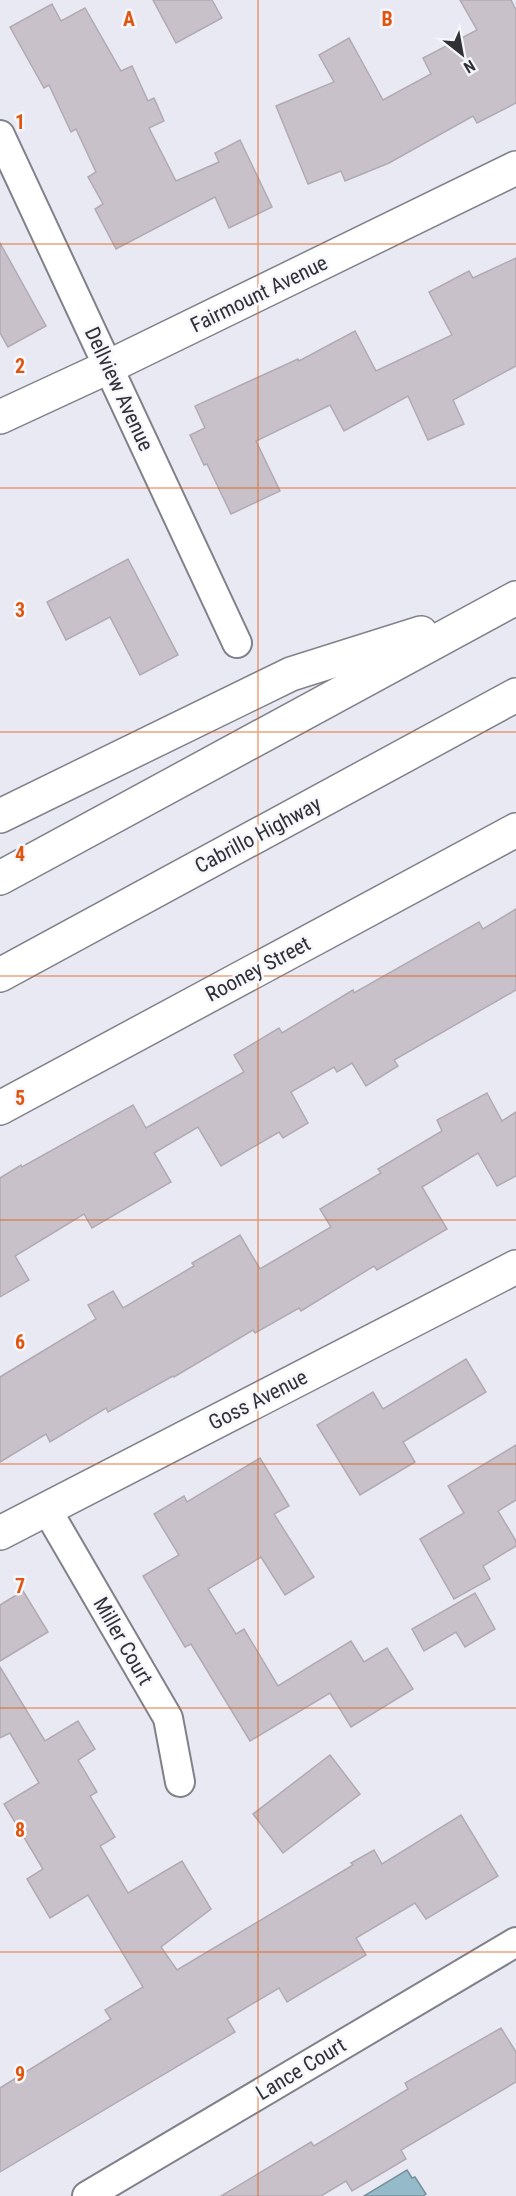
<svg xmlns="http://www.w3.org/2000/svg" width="516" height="2196" font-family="'Roboto Condensed',sans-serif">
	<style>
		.water { fill: #95bac9; stroke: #77919d; stroke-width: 1.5 }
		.building { fill: #c9c1c9; stroke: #b2aab2; stroke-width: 1.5 }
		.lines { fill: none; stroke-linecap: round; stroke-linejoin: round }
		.street-casing { stroke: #80818a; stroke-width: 32 }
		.secondary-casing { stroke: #80818a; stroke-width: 36 }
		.highway-casing { stroke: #80818a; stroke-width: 36 }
		.street { stroke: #fff; stroke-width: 28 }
		.secondary { stroke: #fff; stroke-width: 33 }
		.highway { stroke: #fff; stroke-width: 33 }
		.grid { fill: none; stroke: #df570e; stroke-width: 1.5; stroke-opacity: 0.55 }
		.labels { text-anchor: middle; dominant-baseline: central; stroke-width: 5; stroke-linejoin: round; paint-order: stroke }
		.street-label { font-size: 21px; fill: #313135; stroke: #f6f7fd }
		.grid-label { font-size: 20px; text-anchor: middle; font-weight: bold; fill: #df570e; stroke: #f6f7fd; stroke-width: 5; stroke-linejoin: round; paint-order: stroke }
	</style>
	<rect width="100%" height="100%" fill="#e9e9f4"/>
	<path class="water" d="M 407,2170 L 412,2178 L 415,2177 L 426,2194 L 423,2196 L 364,2196 Z"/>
	<g class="building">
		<path d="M 153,0 L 212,0 L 222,18 L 176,43 Z"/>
		<path d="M 460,0 L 511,0 L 516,10 L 516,103 L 477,123 L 473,116 L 389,163 L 345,181 L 341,171 L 308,184 L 276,106 L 334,82 L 319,55 L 349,38 L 383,100 L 431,74 L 423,58 L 477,30 Z"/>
		<path d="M 52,4 L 61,21 L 85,8 L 121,71 L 132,66 L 148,101 L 154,98 L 164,121 L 149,128 L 176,181 L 219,162 L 215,153 L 240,140 L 272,207 L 229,228 L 215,197 L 116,249 L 95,209 L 103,204 L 88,177 L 96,172 L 76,129 L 71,132 L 49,85 L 44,88 L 10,27 Z"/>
		<path d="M 0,243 L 46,326 L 8,347 L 0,333 Z"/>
		<path d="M 516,258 L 516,366 L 453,400 L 464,424 L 428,440 L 408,396 L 344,431 L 330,405 L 256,441 L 280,491 L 231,514 L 207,464 L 204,465 L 190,435 L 205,428 L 195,406 L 298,359 L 299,361 L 355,331 L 376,371 L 452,335 L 429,292 L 469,271 L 473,278 Z"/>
		<path d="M 128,559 L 178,655 L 140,675 L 110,617 L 66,640 L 47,602 Z"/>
		<path d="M 516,909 L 516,990 L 394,1060 L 398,1066 L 366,1086 L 352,1063 L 337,1072 L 334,1067 L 291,1092 L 308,1123 L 283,1138 L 279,1132 L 221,1166 L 198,1127 L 154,1153 L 171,1182 L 92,1228 L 84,1214 L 15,1256 L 29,1280 L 0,1297 L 0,1178 L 21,1165 L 22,1167 L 133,1105 L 146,1128 L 244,1072 L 234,1055 L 279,1028 L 282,1033 L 353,990 L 354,993 L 479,922 L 483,929 Z"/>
		<path d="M 487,1093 L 502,1121 L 516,1112 L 516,1176 L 497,1186 L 478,1153 L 422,1187 L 447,1229 L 377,1270 L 374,1266 L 301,1311 L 299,1308 L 255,1333 L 253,1330 L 174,1377 L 173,1376 L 108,1412 L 106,1408 L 50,1442 L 46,1434 L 0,1462 L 0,1377 L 96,1319 L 88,1305 L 113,1291 L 123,1308 L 194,1266 L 192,1263 L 240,1235 L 260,1269 L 331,1227 L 320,1209 L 381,1173 L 378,1169 L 442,1131 L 437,1120 Z"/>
		<path d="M 466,1359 L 486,1392 L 403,1442 L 415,1462 L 360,1495 L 317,1425 L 373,1392 L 383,1409 Z"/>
		<path d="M 516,1445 L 516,1500 L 498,1511 L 516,1541 L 516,1546 L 483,1566 L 490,1579 L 454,1599 L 420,1539 L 464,1513 L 448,1486 Z"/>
		<path d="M 260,1458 L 289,1506 L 274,1514 L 314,1577 L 285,1595 L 261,1557 L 208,1589 L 236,1634 L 244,1629 L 278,1686 L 351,1641 L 364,1662 L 387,1648 L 413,1689 L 351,1727 L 330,1693 L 250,1741 L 191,1644 L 185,1647 L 143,1576 L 179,1555 L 154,1514 L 184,1496 L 187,1502 Z"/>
		<path d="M 23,1591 L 48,1632 L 0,1661 L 0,1605 Z"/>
		<path d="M 475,1593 L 495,1629 L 465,1647 L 456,1632 L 424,1651 L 412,1629 Z"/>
		<path d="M 0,1667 L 45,1741 L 78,1721 L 95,1749 L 78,1760 L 97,1792 L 90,1796 L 115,1837 L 100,1846 L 128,1893 L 182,1861 L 211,1909 L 161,1947 L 177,1970 L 353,1865 L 351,1863 L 374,1850 L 382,1864 L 461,1815 L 498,1876 L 426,1919 L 415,1903 L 356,1938 L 366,1955 L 287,2002 L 279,1988 L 227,2019 L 235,2032 L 0,2172 L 0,2088 L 111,2019 L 105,2010 L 143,1987 L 88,1895 L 50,1918 L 27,1879 L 43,1869 L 4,1804 L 39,1783 L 10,1733 L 0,1738 Z"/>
		<path d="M 330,1755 L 360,1794 L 283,1853 L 253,1814 Z"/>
		<path d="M 501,2028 L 516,2052 L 516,2082 L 401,2150 L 406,2159 L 352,2191 L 346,2181 L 321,2196 L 221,2196 L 311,2142 L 314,2146 L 408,2089 L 405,2083 Z"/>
	</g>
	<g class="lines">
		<g class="street-casing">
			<g id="street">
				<path d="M 0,135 L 237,643"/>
				<path d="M 46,1508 L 168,1718 L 180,1782"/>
				<path d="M 87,2196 L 516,1942"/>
			</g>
		</g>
		<g class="secondary-casing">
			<g id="secondary">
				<path d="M 0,417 L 108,367 L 516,168"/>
				<path d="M 0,1108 L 516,830"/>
				<path d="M 0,1533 L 516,1267"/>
			</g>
		</g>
		<g class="highway-casing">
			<g id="highway">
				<path d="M 0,816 L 291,674 L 421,633"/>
				<path d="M 0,878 L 516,598"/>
				<path d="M 0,975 L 516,695"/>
			</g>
		</g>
		<use href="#street" class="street"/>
		<use href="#secondary" class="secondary"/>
		<use href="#highway" class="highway"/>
	</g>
	<path class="grid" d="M 258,0 L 258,2196M 0,244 L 516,244M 0,488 L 516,488M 0,732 L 516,732M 0,976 L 516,976M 0,1220 L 516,1220M 0,1464 L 516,1464M 0,1708 L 516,1708M 0,1952 L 516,1952"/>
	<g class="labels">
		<g class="street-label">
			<text transform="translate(259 294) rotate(-26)">Fairmount Avenue</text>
			<text transform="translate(119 389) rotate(65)">Dellview Avenue</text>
			<text transform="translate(258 835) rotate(-28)">Cabrillo Highway</text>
			<text transform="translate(258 969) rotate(-28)">Rooney Street</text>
			<text transform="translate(258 1400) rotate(-27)">Goss Avenue</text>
			<text transform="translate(123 1641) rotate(60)">Miller Court</text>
			<text transform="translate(301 2069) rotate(-31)">Lance Court</text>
		</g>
	</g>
	<g class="grid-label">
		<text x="129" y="26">A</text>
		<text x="387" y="26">B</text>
		<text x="20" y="129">1</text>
		<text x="20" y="373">2</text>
		<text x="20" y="617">3</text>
		<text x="20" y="861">4</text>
		<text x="20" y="1105">5</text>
		<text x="20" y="1349">6</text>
		<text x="20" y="1593">7</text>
		<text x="20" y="1837">8</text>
		<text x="20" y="2081">9</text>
	</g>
	<g transform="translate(462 54) rotate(149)" stroke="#f6f7fd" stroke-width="4.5" paint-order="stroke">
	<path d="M0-4.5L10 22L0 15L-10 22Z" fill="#313135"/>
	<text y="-9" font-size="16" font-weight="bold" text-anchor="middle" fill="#313135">N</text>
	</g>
</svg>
